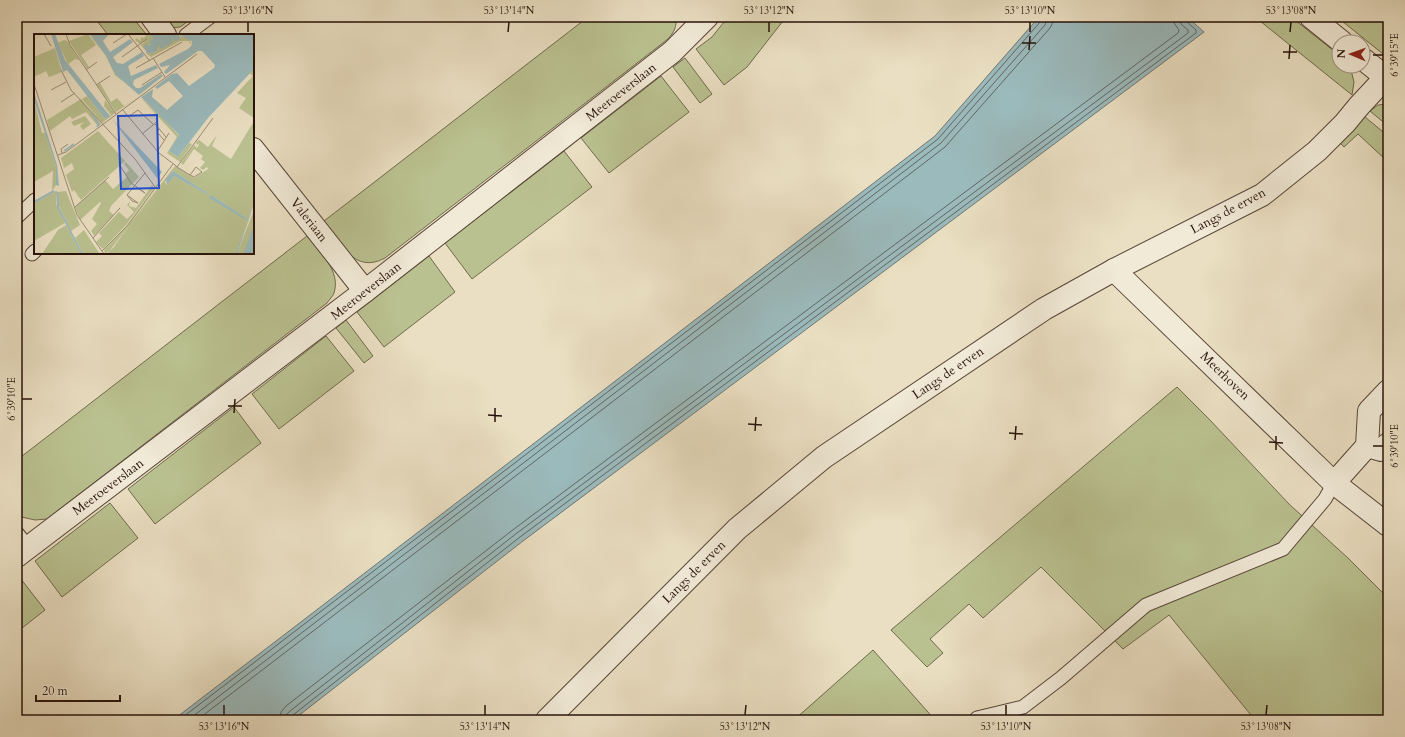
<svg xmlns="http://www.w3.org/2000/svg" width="1405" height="737" font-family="Cardo,serif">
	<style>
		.green { fill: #bac190; stroke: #706a4d }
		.water { fill: #9bbabc; stroke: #6d7775 }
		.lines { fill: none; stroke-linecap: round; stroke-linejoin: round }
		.shore { stroke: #616663; stroke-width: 1 }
		.lane-casing { stroke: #584538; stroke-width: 15 }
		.street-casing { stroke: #584538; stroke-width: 24 }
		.lane { stroke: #f1ead7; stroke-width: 13 }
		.street { stroke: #f1ead7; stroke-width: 22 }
		.ticks { fill: none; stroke: #27120a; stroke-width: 1.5 }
		.labels { text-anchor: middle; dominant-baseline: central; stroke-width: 3; stroke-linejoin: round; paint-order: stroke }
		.street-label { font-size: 13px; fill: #27120a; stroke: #f1ead7 }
		.inset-river { fill: none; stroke: #9bbabc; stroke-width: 2 }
		.inset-road { fill: none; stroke: #9c8d78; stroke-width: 1 }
		.view { fill: #1d4ed8; fill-opacity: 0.15; stroke: #1d4ed8; stroke-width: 2 }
		.inset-edge { fill: none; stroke: #27120a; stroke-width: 2 }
		.neatline { fill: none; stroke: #27120a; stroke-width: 1.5 }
		.ticks-label { font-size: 10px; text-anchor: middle; fill: #27120a }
	</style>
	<rect width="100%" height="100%" fill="#eadfc2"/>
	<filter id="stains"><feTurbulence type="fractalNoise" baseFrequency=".005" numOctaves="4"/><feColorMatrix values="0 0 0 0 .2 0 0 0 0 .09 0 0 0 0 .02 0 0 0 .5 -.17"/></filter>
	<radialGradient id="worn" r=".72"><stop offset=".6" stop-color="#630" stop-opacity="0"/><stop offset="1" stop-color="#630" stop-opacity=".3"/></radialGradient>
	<g class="green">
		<path d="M 94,17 L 132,17 L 147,35 L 108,35 Z"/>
		<path d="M 160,17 L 187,17 L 190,20 L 180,27 L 171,28 Z"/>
		<path d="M 588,17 L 676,17 C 677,27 674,32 668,39 L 385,258 C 354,275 340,242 324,221 Z"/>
		<path d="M 728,17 L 778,17 L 783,21 L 747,67 L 724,85 L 696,49 L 712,37 Z"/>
		<path d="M 1255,17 L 1291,17 L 1339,55 L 1339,66 L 1350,66 L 1354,82 L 1352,95 Z"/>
		<path d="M 1337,17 L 1385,17 L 1388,19 L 1388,58 Z"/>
		<path d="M 685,58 L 712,94 L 700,103 L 673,67 Z"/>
		<path d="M 661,76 L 689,112 L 609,173 L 581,138 Z"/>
		<path d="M 1388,104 L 1388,126 L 1370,111 L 1378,105 Z"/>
		<path d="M 1365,117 L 1388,136 L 1388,162 L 1358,134 L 1344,147 L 1339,142 Z"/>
		<path d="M 564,151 L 592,187 L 472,279 L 445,243 Z"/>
		<path d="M 307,236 C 320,252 341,271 334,293 C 333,296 329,300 327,303 L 47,519 L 35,520 L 17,516 L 17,460 Z"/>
		<path d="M 429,256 L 455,292 L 384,347 L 357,312 Z"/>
		<path d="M 346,320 L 373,356 L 364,363 L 336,328 Z"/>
		<path d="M 326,336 L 354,371 L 279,429 L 252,394 Z"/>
		<path d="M 1177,387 L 1209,419 L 1289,504 L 1349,559 L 1388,598 L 1388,720 L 1255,720 L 1169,615 L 1123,649 L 1041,567 L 983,618 L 969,604 L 930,639 L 943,653 L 927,667 L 891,630 Z"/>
		<path d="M 234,407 L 261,443 L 155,524 L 128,489 Z"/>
		<path d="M 110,503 L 138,538 L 62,597 L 35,561 Z"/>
		<path d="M 17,574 L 45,610 L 17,632 Z"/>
		<path d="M 873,650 L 935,720 L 794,720 Z"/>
	</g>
	<path class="water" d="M 1039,17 L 1187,17 L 1204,32 L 523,541 L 293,720 L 173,720 L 935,136 Z"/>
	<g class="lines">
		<g class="shore">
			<path d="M 179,720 L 938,139 L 1041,21 L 1042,17"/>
			<path d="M 188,720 L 941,143 L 1045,25 L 1047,17"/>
			<path d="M 197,720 L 945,147 L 1050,28 L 1053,22 L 1053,17"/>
			<path d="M 280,720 L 281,712 L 286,706 L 514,529 L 1178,33 L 1179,30 L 1174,23 L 1174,17"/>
			<path d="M 286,720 L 286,715 L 290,711 L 517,533 L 1188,33 L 1188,30 L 1181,24 L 1180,17"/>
			<path d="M 291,720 L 293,715 L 520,537 L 1196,33 L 1196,30 L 1186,21 L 1185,17"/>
		</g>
		<g class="lane-casing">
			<g id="lane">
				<path d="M 186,35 L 210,17"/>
				<path d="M 17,217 L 35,200"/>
				<path d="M 32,254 L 35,251"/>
				<path d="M 17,533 L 29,548"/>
				<path d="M 977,718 L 1023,707 L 1061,678 L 1146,605 L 1283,549 L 1325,499 L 1334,483"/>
			</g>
		</g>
		<g class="street-casing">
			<g id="street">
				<path d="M 152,17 L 165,35"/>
				<path d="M 1311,17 L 1342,42"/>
				<path d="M 1363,59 L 1388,79"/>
				<path d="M 253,149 L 365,291"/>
				<path d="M 1114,270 L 1334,483 L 1388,525"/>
				<path d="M 1367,446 L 1381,450 L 1388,444"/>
				<path d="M 1334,483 L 1367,446 L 1369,411 L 1388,391"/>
				<path d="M 17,556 L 365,291 L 672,52 L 707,17"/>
				<path d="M 547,720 L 737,529 L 824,457 L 1044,309 L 1114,270 L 1262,195 L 1317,151 L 1345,123 L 1359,106 L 1386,77"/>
			</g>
		</g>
		<use href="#lane" class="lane"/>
		<use href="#street" class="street"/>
	</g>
	<path class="ticks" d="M 248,32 L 248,22M 508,32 L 509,22M 769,32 L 769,22M 1030,32 L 1030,22M 1290,32 L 1291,22M 1022,43 L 1036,43M 1029,50 L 1030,36M 1283,52 L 1297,52M 1373,55 L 1383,55M 1289,59 L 1290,45M 22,399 L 32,399M 228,406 L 242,406M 234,413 L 235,399M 488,415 L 502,416M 495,422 L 495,408M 748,424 L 762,425M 755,431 L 756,417M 1009,433 L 1023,434M 1015,440 L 1016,426M 1269,442 L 1283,443M 1373,446 L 1383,446M 1276,450 L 1276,436M 224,715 L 224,705M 485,715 L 485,705M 745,715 L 746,705M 1006,715 L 1006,705M 1266,715 L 1267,705"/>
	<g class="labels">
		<g class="street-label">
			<text transform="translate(621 92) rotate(-38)">Meeroeverslaan</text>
			<text transform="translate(1228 211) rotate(-28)">Langs de erven</text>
			<text transform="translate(309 220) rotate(52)">Valeriaan</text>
			<text transform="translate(366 291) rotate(-38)">Meeroeverslaan</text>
			<text transform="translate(948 373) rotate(-34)">Langs de erven</text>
			<text transform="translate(1225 376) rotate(44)">Meerhoven</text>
			<text transform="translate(108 487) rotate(-37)">Meeroeverslaan</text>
			<text transform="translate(694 572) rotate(-45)">Langs de erven</text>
		</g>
	</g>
	<g transform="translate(34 34)">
		<rect width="220" height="220" fill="#eadfc2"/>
		<path d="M 54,0 L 62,11 L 47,21 L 55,33 L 53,35 L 35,7 ZM 55,0 L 62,7 L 88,47 L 105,61 L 81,41 L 72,22 ZM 113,0 L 117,1 L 119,5 L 114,8 L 117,10 L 111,16 L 107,11 L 114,5 L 106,10 L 101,6 L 103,4 L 106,7 L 107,3 L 110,4 ZM 145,2 L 156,5 L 158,12 L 155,7 L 146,7 L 117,23 L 113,20 L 124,17 L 123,13 L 125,12 L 131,14 L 131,9 ZM 30,6 L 33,7 L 45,26 L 41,25 L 34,30 L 24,9 ZM 21,14 L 28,38 L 15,43 L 12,37 L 0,43 L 0,23 ZM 220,35 L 220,84 L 205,74 L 212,64 L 203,59 L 219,42 L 215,39 ZM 66,49 L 77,68 L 83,64 L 90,72 L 104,63 L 82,78 L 63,51 ZM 53,62 L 71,85 L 77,81 L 70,72 L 71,66 L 81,79 L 68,89 L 48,65 ZM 107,64 L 128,83 L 145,102 L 135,117 L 144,123 L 155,109 L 158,110 L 146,128 L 133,119 L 143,103 ZM 47,65 L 67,90 L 64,92 L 52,78 L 38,85 L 36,82 L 16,97 L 13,86 ZM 0,66 L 8,99 L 11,99 L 22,132 L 22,151 L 18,157 L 19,137 L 0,148 ZM 51,82 L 57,90 L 49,96 L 46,92 L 50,88 L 40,92 L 37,88 ZM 220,87 L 220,170 L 214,185 L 177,161 L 214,187 L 201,220 L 73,220 L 141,132 L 160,144 L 174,135 L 173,133 L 169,136 L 166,134 L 171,128 L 167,125 L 169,122 L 160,115 L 149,131 L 147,129 L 160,111 L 163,114 L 166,109 L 163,111 L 162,108 L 165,106 L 174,113 L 183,101 L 178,112 L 197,125 ZM 139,137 L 172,158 L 174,161 L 140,142 L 133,151 L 131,148 ZM 64,97 L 91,127 L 47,166 L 40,156 L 38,158 L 32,141 L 40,135 L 38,129 L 30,134 L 27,124 ZM 92,128 L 105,143 L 77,172 L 75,177 L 80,181 L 60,202 L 57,197 L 63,190 L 58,185 L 67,169 L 66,168 L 46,186 L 41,173 L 71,146 L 79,155 L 93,143 L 91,140 L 95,136 L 90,130 ZM 118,151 L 120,154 L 92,191 L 69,215 L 62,208 L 68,202 L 65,199 L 85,178 L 93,185 L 100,178 L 93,171 L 96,167 L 95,172 L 102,174 ZM 122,154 L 79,214 L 71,220 L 70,216 L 93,192 ZM 22,157 L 22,170 L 31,189 L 0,207 L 0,169 ZM 32,157 L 46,191 L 37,197 L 24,170 L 24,158 ZM 220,176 L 220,220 L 203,220 ZM 32,191 L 47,220 L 8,220 L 24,196 ZM 50,196 L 65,219 L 64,220 L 49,220 L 41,204 Z" fill="#bac190" fill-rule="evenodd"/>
		<path d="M 17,0 L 21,0 L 31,26 L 76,82 L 71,85 L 33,36 L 29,38 ZM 56,0 L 75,0 L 69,7 L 76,18 L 96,5 L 99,8 L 79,23 L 83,29 L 89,30 L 108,18 L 110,22 L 94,32 L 97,42 L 122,31 L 124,34 L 100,46 L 99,50 L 102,54 L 106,54 L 127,40 L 129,42 L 105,61 L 81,40 L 72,22 ZM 116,0 L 220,0 L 220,35 L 174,84 L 144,123 L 135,117 L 145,101 L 107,63 L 119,55 L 118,63 L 133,76 L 149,62 L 135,47 L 123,55 L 121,53 L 138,40 L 143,39 L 155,52 L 180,34 L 181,31 L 168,17 L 164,17 L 132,40 L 130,38 L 136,31 L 127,33 L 125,30 L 154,15 L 158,11 L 158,7 L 145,1 L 146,6 L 141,7 L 139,4 L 138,9 L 134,12 L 131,9 L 132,13 L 127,15 L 125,12 L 123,14 L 124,17 L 113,20 L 110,12 L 112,10 L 115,12 L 117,10 L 114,8 L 119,5 ZM 0,58 L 23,131 L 25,152 L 22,151 L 22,132 L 0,66 ZM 78,85 L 128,138 L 126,141 L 123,144 ZM 139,137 L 172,158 L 174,161 L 140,142 L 133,151 L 132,145 ZM 22,157 L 24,158 L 25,173 L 49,220 L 47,220 L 23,173 ZM 177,161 L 214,185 L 220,170 L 203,220 L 201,220 L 214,187 L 175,164 ZM 220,189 L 220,220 L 209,220 L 219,194 Z" fill="#9bbabc"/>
		<path class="inset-river" d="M 57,79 L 65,90 L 63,93M 30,117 L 40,110M 0,168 L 20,157"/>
		<path class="inset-road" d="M 10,0 L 17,12M 32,0 L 36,11 L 82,80M 94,0 L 115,26M 79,9 L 93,0M 88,23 L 113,5M 119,24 L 131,43M 102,34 L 148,8M 27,36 L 37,56 L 101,125 L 121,153M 52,36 L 63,28M 0,50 L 43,181 L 70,220M 62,51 L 76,42M 108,51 L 128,38M 17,56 L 32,48M 27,68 L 41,59M 88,75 L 125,119 L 141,131 L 143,133 L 156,141 L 160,143 L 168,138 L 162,133 L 156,141M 94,83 L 104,76 L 120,91M 121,90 L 132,103M 125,95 L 123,98 L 130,106M 108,100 L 124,87M 123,118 L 135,99M 28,119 L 27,115 L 34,110M 24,121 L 32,118 L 163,20M 87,133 L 97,149 L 111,159 L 102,153M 143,133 L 179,84M 93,161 L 98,167 L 104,169 L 93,161 L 111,139M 41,173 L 75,143M 59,204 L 86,174M 68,217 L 93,192 L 139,130"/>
		<path class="view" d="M 123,81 L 125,154 L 87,155 L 84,82 Z"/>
		<rect width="220" height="220" class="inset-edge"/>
	</g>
	<rect width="1405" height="737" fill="none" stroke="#eadfc2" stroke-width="44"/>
	<g transform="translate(1351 54) rotate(272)"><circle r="19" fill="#f1ead7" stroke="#a09485"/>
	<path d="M0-3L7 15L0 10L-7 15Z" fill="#8f2418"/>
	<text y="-6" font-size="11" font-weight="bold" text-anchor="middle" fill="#27120a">N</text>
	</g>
	<path d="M36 695v6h84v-6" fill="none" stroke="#27120a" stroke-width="2"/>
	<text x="42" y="695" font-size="12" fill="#27120a" stroke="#f1ead7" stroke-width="3" paint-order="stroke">20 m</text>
	<rect x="22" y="22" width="1361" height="693" class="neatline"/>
	<g class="ticks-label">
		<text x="248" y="14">53°13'16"N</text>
		<text x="509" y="14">53°13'14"N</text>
		<text x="769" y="14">53°13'12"N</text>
		<text x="1030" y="14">53°13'10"N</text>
		<text x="1291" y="14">53°13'08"N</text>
		<text transform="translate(1394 55) rotate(-90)" y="4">6°39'15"E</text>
		<text transform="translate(11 399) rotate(-90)" y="4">6°39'10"E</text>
		<text transform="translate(1394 446) rotate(-90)" y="4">6°39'10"E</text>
		<text x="224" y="730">53°13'16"N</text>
		<text x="485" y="730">53°13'14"N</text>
		<text x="745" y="730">53°13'12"N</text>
		<text x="1006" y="730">53°13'10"N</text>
		<text x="1266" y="730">53°13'08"N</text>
	</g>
	<rect width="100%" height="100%" filter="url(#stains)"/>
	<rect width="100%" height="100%" fill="url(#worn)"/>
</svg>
